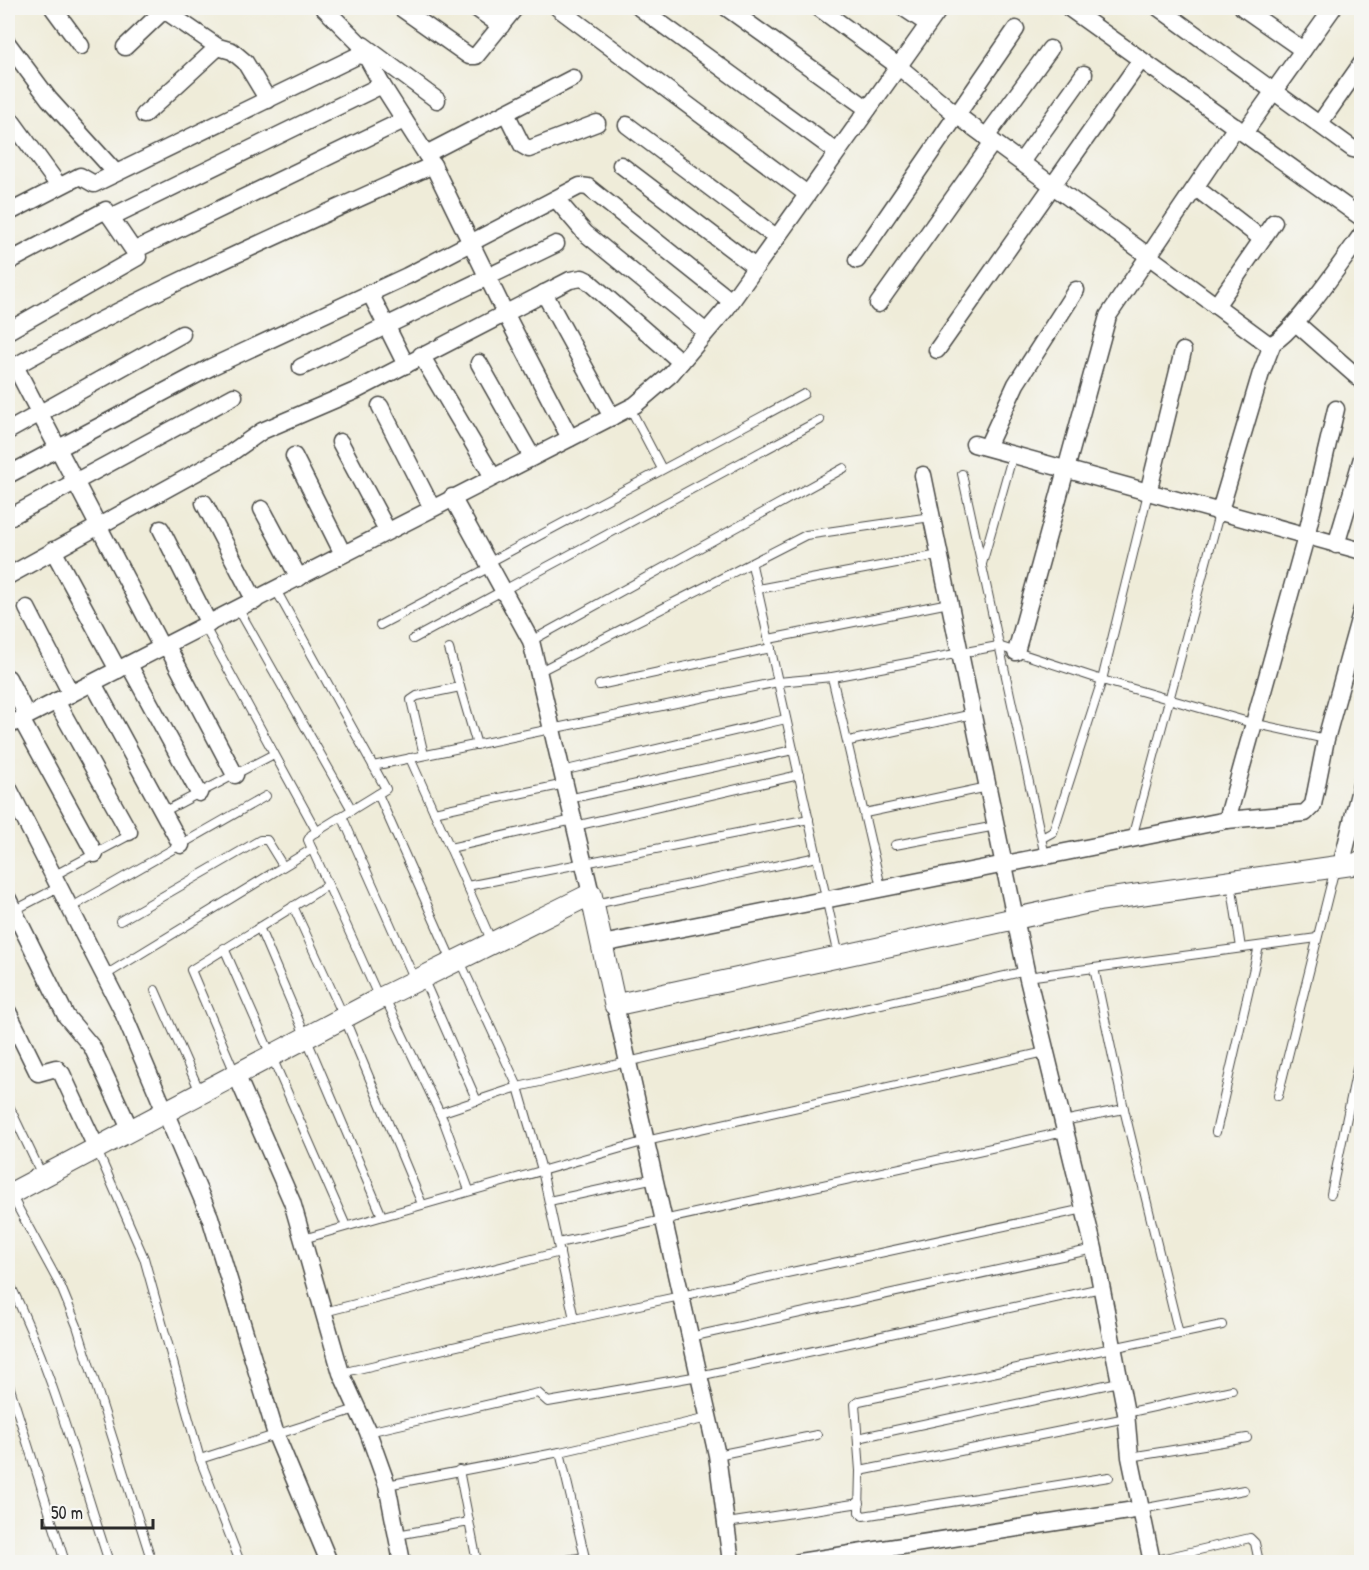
<svg xmlns="http://www.w3.org/2000/svg" width="1369" height="1570" font-family="'Patrick Hand',sans-serif">
	<style>
		.lines { fill: none; stroke-linecap: round; stroke-linejoin: round }
		.service-casing { stroke: #484845; stroke-width: 10 }
		.minor-casing { stroke: #484845; stroke-width: 19 }
		.tertiary-casing { stroke: #484845; stroke-width: 23 }
		.service { stroke: #fff; stroke-width: 8 }
		.minor { stroke: #fff; stroke-width: 16 }
		.tertiary { stroke: #fff; stroke-width: 21 }
	</style>
	<rect width="100%" height="100%" fill="#f6f6f2"/>
	<filter id="ink" filterUnits="userSpaceOnUse"><feTurbulence type="fractalNoise" baseFrequency=".0167" numOctaves="2"/><feDisplacementMap in="SourceGraphic" scale="12" xChannelSelector="R" yChannelSelector="G"/><feConvolveMatrix kernelMatrix="1 2 1 2 8 2 1 2 1" color-interpolation-filters="sRGB"/></filter>
	<filter id="wash" filterUnits="userSpaceOnUse"><feTurbulence type="fractalNoise" baseFrequency=".008" numOctaves="4" result="noise"/><feDisplacementMap in="SourceGraphic" scale="24" xChannelSelector="R" yChannelSelector="G"/><feGaussianBlur stdDeviation="1.35" result="paint"/><feColorMatrix in="noise" values="0 0 0 0 0 0 0 0 0 0 0 0 0 0 0 0 0 1.4 0 .05"/><feComposite in="paint" operator="in"/></filter>
	<g filter="url(#wash)">
		<rect width="100%" height="100%" fill="#efecd9"/>
	</g>
	<g filter="url(#ink)">
		<g class="lines">
			<g class="service-casing">
				<g id="service">
					<path d="M 630,408 L 662,469"/>
					<path d="M 962,474 L 1045,856"/>
					<path d="M 488,563 L 804,394"/>
					<path d="M 982,564 L 1013,454"/>
					<path d="M 752,565 L 839,956"/>
					<path d="M 758,589 L 939,555"/>
					<path d="M 276,590 L 386,789 L 311,835 L 308,840 L 379,998"/>
					<path d="M 239,610 L 352,810"/>
					<path d="M 380,625 L 490,567"/>
					<path d="M 205,627 L 317,832"/>
					<path d="M 413,639 L 820,420"/>
					<path d="M 769,639 L 949,603"/>
					<path d="M 531,641 L 844,468"/>
					<path d="M 449,649 L 477,745"/>
					<path d="M 538,672 L 806,535 L 931,517"/>
					<path d="M 832,677 L 881,887"/>
					<path d="M 599,685 L 771,648"/>
					<path d="M 849,741 L 973,714"/>
					<path d="M 424,755 L 411,700 L 417,696 L 460,687"/>
					<path d="M 410,758 L 492,942"/>
					<path d="M 373,766 L 778,682 L 832,677 L 998,646 L 1102,680 L 1252,723 L 1326,739"/>
					<path d="M 562,771 L 786,719"/>
					<path d="M 378,794 L 452,961"/>
					<path d="M 568,799 L 793,750"/>
					<path d="M 163,812 L 274,754"/>
					<path d="M 434,812 L 565,784"/>
					<path d="M 865,813 L 988,787"/>
					<path d="M 342,816 L 415,980"/>
					<path d="M 575,826 L 799,775"/>
					<path d="M 1042,838 L 1053,832 L 1102,680 L 1148,493"/>
					<path d="M 1132,838 L 1219,514"/>
					<path d="M 895,845 L 996,826"/>
					<path d="M 450,848 L 573,820"/>
					<path d="M 53,876 L 126,837 L 129,832"/>
					<path d="M 1231,882 L 1241,948"/>
					<path d="M 467,886 L 809,819"/>
					<path d="M 595,904 L 817,857"/>
					<path d="M 293,906 L 344,1017 L 422,1204"/>
					<path d="M 70,908 L 266,796"/>
					<path d="M 13,911 L 59,887"/>
					<path d="M 120,921 L 260,840 L 267,840 L 283,866"/>
					<path d="M 259,927 L 382,1216"/>
					<path d="M 224,948 L 346,1226"/>
					<path d="M 459,959 L 518,1087 L 542,1170 L 574,1319"/>
					<path d="M 1094,968 L 1317,938"/>
					<path d="M 104,976 L 312,849"/>
					<path d="M 1027,977 L 1094,968 L 1124,1109 L 1179,1334"/>
					<path d="M 423,978 L 477,1101"/>
					<path d="M 155,990 L 200,1092"/>
					<path d="M 384,996 L 444,1122 L 469,1190"/>
					<path d="M 235,1073 L 191,970 L 328,885"/>
					<path d="M 1278,1096 L 1335,868"/>
					<path d="M 8,1104 L 42,1175"/>
					<path d="M 440,1113 L 518,1087 L 1026,971"/>
					<path d="M 1063,1121 L 1124,1109"/>
					<path d="M 1216,1132 L 1259,946"/>
					<path d="M 97,1150 L 144,1258 L 200,1459 L 240,1562"/>
					<path d="M 10,1193 L 61,1287 L 77,1326 L 152,1562"/>
					<path d="M 1331,1194 L 1362,1045"/>
					<path d="M 549,1201 L 655,1178"/>
					<path d="M 303,1239 L 646,1141 L 1045,1052"/>
					<path d="M 558,1243 L 1064,1132"/>
					<path d="M 8,1280 C 52,1369 78,1468 109,1562"/>
					<path d="M 324,1312 L 560,1252"/>
					<path d="M 690,1337 L 1094,1249"/>
					<path d="M 341,1373 L 574,1319 L 1084,1209"/>
					<path d="M 8,1382 L 65,1562"/>
					<path d="M 1126,1413 L 1232,1390"/>
					<path d="M 368,1432 L 538,1393 L 548,1402 L 699,1376 L 1101,1288"/>
					<path d="M 858,1438 L 1119,1382"/>
					<path d="M 560,1452 L 586,1562"/>
					<path d="M 717,1455 L 817,1435"/>
					<path d="M 1130,1457 L 1247,1438"/>
					<path d="M 200,1459 L 356,1409"/>
					<path d="M 459,1470 L 477,1562"/>
					<path d="M 860,1471 L 1126,1418"/>
					<path d="M 1109,1477 L 863,1516 L 859,1512 L 860,1471 L 855,1404 L 859,1401 L 1222,1325"/>
					<path d="M 387,1485 L 560,1452 L 708,1418"/>
					<path d="M 1141,1509 L 1244,1490"/>
					<path d="M 727,1523 L 860,1503"/>
					<path d="M 397,1535 L 469,1522"/>
					<path d="M 1152,1561 L 1250,1538 L 1255,1543 L 1259,1562"/>
					<path d="M 554,1562 L 585,1557"/>
				</g>
			</g>
			<g class="minor-casing">
				<g id="minor">
					<path d="M 53,8 L 81,46"/>
					<path d="M 161,8 L 218,47 L 232,51 L 245,62 L 268,100"/>
					<path d="M 324,8 L 359,43 L 382,85 L 433,165 L 505,313 L 570,438"/>
					<path d="M 401,8 L 469,56 L 476,56 L 515,8"/>
					<path d="M 476,8 L 501,26"/>
					<path d="M 558,8 L 807,194"/>
					<path d="M 640,8 L 837,152"/>
					<path d="M 727,8 L 868,109"/>
					<path d="M 819,8 L 898,66 L 958,116 L 1268,344 C 1286,345 1348,253 1362,234"/>
					<path d="M 904,8 L 928,24"/>
					<path d="M 1069,8 L 1362,218"/>
					<path d="M 1159,8 L 1353,149 L 1362,151"/>
					<path d="M 1243,8 L 1303,50"/>
					<path d="M 8,44 L 49,99 L 116,173"/>
					<path d="M 363,45 L 437,100"/>
					<path d="M 125,47 L 164,10"/>
					<path d="M 506,113 L 522,145 L 529,149 L 597,123"/>
					<path d="M 144,115 L 218,47"/>
					<path d="M 8,116 L 59,186"/>
					<path d="M 1320,123 L 1362,63"/>
					<path d="M 627,125 L 777,238"/>
					<path d="M 1244,133 L 1333,8"/>
					<path d="M 986,137 L 1050,49"/>
					<path d="M 426,154 L 573,78"/>
					<path d="M 1021,162 L 1084,74"/>
					<path d="M 621,165 L 755,267"/>
					<path d="M 1196,188 L 1262,239"/>
					<path d="M 556,199 L 585,233 L 706,332"/>
					<path d="M 8,213 L 80,176 L 94,184 L 363,53"/>
					<path d="M 111,217 L 382,85"/>
					<path d="M 135,250 L 404,120"/>
					<path d="M 857,260 L 1016,29"/>
					<path d="M 8,262 L 106,210 L 138,257 L 8,331"/>
					<path d="M 370,293 L 406,365"/>
					<path d="M 544,293 L 612,417"/>
					<path d="M 878,304 L 993,142"/>
					<path d="M 1216,306 L 1274,222"/>
					<path d="M 1296,323 L 1362,381"/>
					<path d="M 937,350 L 1141,60"/>
					<path d="M 421,355 L 493,477"/>
					<path d="M 479,363 L 532,457"/>
					<path d="M 15,366 L 162,648"/>
					<path d="M 301,367 L 556,244"/>
					<path d="M 8,370 C 145,293 289,230 433,165"/>
					<path d="M 380,406 L 432,508"/>
					<path d="M 8,431 L 182,334"/>
					<path d="M 340,442 L 387,530"/>
					<path d="M 974,444 L 1362,551"/>
					<path d="M 987,447 L 1016,384 L 1076,290"/>
					<path d="M 294,456 L 343,554"/>
					<path d="M 8,475 L 211,367 L 407,276 L 580,186 L 588,187 L 731,301"/>
					<path d="M 923,475 L 1026,971 L 1094,1249 L 1126,1413 L 1130,1457 L 1152,1562"/>
					<path d="M 1148,493 L 1183,351"/>
					<path d="M 452,497 L 531,641 L 591,894"/>
					<path d="M 204,503 L 255,601"/>
					<path d="M 262,509 L 299,578"/>
					<path d="M 1219,514 L 1261,373 L 1272,345"/>
					<path d="M 8,518 L 234,396"/>
					<path d="M 161,529 L 209,624"/>
					<path d="M 1336,545 L 1362,458"/>
					<path d="M 53,550 L 118,670"/>
					<path d="M 8,576 L 228,455 L 262,431 L 355,391 L 570,280 L 582,278 L 588,281 L 681,362"/>
					<path d="M 27,608 L 71,694"/>
					<path d="M 167,646 L 235,775"/>
					<path d="M 1016,652 L 1108,316 L 1236,127"/>
					<path d="M 129,665 L 199,793"/>
					<path d="M 8,678 L 27,716"/>
					<path d="M 93,683 L 181,845"/>
					<path d="M 56,701 L 129,832"/>
					<path d="M 21,719 L 95,854"/>
					<path d="M 8,726 L 635,405 L 670,375 L 726,309 L 940,8"/>
					<path d="M 8,787 L 121,1008 L 210,1217 L 276,1435 L 329,1562"/>
					<path d="M 1227,820 L 1306,537 L 1336,409"/>
					<path d="M 1341,866 L 1362,781"/>
					<path d="M 8,899 L 66,1016 L 92,1047 L 130,1129"/>
					<path d="M 602,944 L 1227,820 L 1305,813 L 1313,805 L 1326,739 L 1362,609"/>
					<path d="M 615,1005 L 717,1455 L 731,1562"/>
					<path d="M 8,1012 L 38,1073 L 56,1068 L 62,1074 L 96,1147"/>
					<path d="M 236,1074 L 292,1202 L 341,1373 L 368,1432 L 387,1485 L 402,1562"/>
					<path d="M 799,1562 L 1141,1509"/>
				</g>
			</g>
			<g class="tertiary-casing">
				<path id="tertiary" d="M 8,1195 L 379,999 L 591,894 L 615,1005 L 1101,900 L 1362,863"/>
			</g>
			<use href="#service" class="service"/>
			<use href="#minor" class="minor"/>
			<use href="#tertiary" class="tertiary"/>
		</g>
	</g>
	<rect width="1369" height="1570" fill="none" stroke="#f6f6f2" stroke-width="30"/>
	<path d="M42 1519v9h111v-9" fill="none" stroke="#2b2b2b" stroke-width="3"/>
	<text x="51" y="1519" font-size="18" fill="#2b2b2b" stroke="#f6f6f2" stroke-width="4.5" paint-order="stroke">50 m</text>
</svg>
